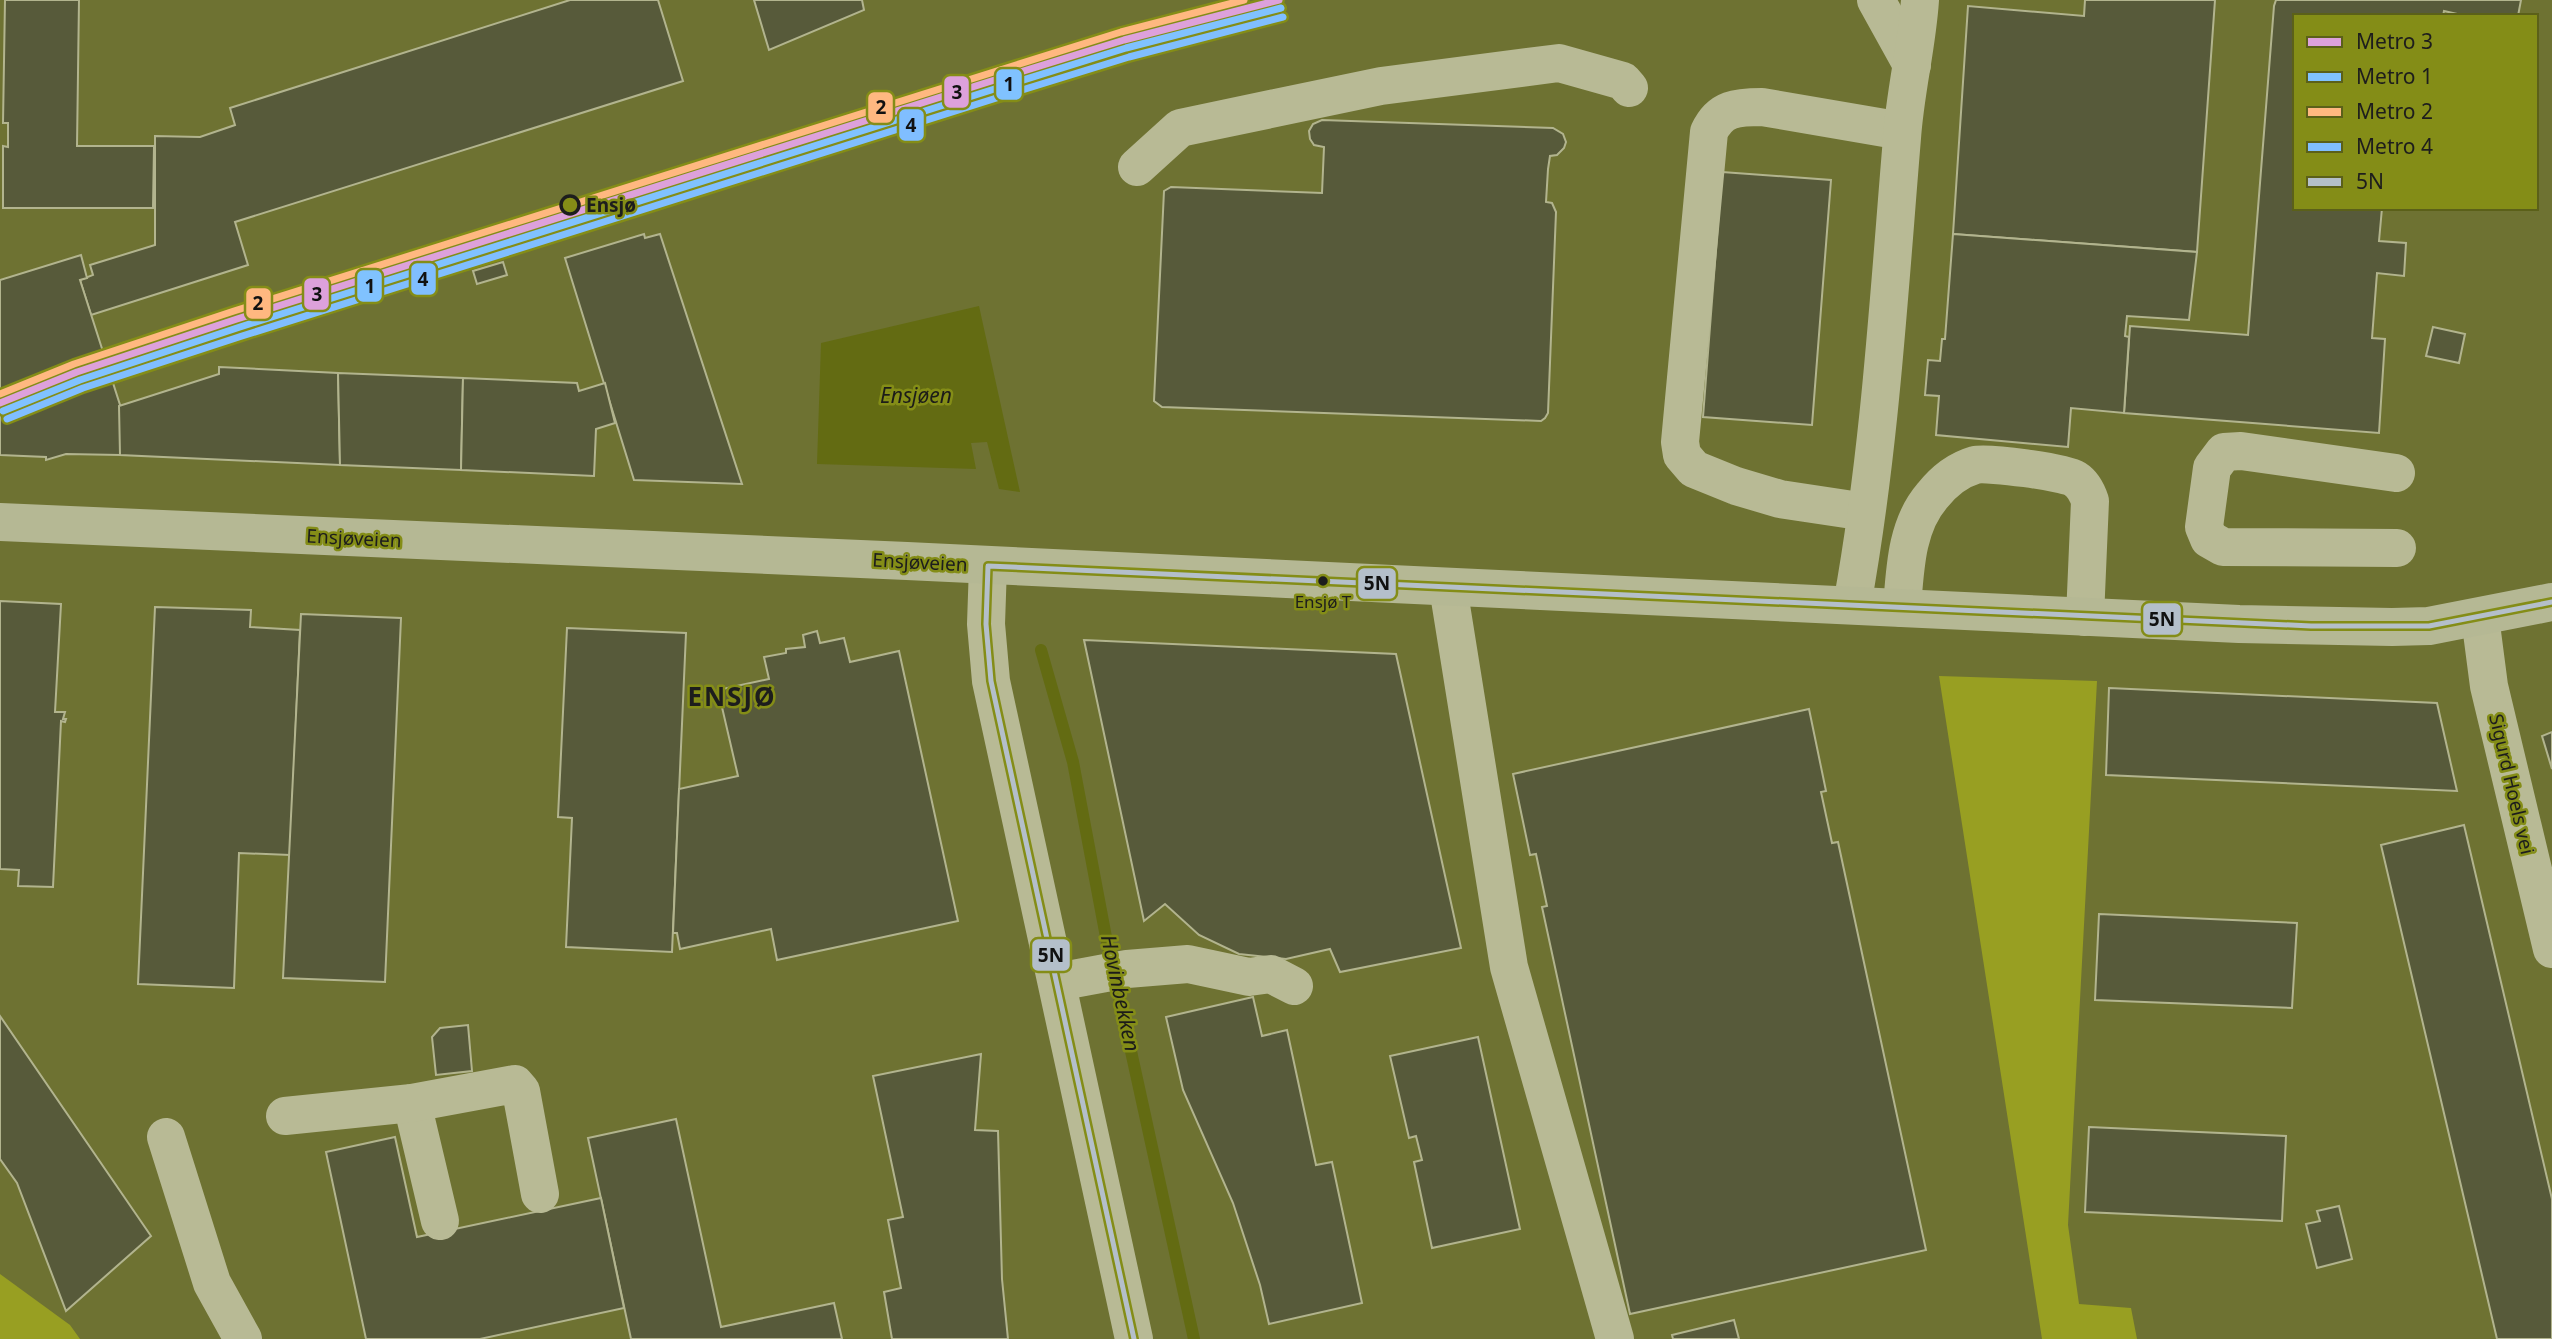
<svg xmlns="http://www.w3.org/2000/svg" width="2552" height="1339" font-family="'Noto Sans',sans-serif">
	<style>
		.green { fill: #989f22 }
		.water { fill: #636b12 }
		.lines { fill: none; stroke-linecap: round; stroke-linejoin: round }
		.stream { stroke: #636b12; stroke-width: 12 }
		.building { fill: #575a3a; stroke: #b2b48e; stroke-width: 2 }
		.minor { stroke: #b8ba95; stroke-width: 38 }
		.major { stroke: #b5b894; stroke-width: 38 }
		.bus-1-casing { stroke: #848d17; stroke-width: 10 }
		.bus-1 { stroke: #b4bfca; stroke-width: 5 }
		.metro-1-casing { stroke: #848d17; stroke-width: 12 }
		.metro-2-casing { stroke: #848d17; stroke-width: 12 }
		.metro-3-casing { stroke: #848d17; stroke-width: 12 }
		.metro-4-casing { stroke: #848d17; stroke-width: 12 }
		.metro-1 { stroke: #dda1db; stroke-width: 7 }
		.metro-2 { stroke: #80c2ff; stroke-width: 7 }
		.metro-3 { stroke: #ffb880; stroke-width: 7 }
		.metro-4 { stroke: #80beff; stroke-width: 7 }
		.stop-dot { fill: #848d17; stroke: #1d1d1d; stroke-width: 3.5 }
		.bus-dot { fill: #1d1d1d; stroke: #848d17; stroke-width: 2.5 }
		.labels { text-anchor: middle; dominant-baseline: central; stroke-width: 5; stroke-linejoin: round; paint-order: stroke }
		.bus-label { font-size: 17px; fill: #1d1d1d; stroke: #848d17 }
		.stop-label { font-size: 19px; font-weight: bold; fill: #1d1d1d; stroke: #848d17; text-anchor: start }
		.street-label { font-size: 19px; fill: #1d1d1d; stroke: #848d17 }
		.water-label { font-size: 21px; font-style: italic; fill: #1c1c19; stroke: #848d17 }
		.district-label { font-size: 26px; font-weight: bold; letter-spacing: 2px; fill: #1d1d1d; stroke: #848d17 }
		.line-badge { stroke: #848d17; stroke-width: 2.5 }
		.pale-badge-label { font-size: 19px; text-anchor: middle; font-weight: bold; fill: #111 }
	</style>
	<rect width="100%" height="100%" fill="#6e7232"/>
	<g class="green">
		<path d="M 1939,676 L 2097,681 L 2068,1225 L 2079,1304 L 2131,1308 L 2137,1339 L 2042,1339 Z"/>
		<path d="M 0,1274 L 70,1325 L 80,1339 L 0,1339 Z"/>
	</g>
	<path class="water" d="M 979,306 L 1020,492 L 999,489 L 987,442 L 971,443 L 976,469 L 817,464 L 821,343 Z"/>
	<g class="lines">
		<path class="stream" d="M 1041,650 L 1073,762 L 1106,937 L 1194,1339"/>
	</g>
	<g class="building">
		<path d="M 5,0 L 79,0 L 77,146 L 154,146 L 153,208 L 3,208 L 3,146 L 8,147 L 8,123 L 3,123 Z"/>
		<path d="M 570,0 L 658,0 L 683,81 L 235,222 L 248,265 L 91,315 L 80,280 L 93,275 L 90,265 L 155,245 L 155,136 L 200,137 L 235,125 L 230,108 Z"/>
		<path d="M 754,0 L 862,0 L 864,10 L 769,50 Z"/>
		<path d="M 2085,0 L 2215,0 L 2197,252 L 1953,234 L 1968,6 L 2084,16 Z"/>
		<path d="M 2276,0 L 2521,0 L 2518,16 L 2466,16 L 2444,11 L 2443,16 L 2295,16 L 2295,208 L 2382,208 L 2379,241 L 2406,243 L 2404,276 L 2377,273 L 2372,338 L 2385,339 L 2379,433 L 2124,413 L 2130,326 L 2248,335 L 2274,6 Z"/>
		<path d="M 1322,120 L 1553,128 L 1563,134 L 1566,142 L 1564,148 L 1557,155 L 1550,156 L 1548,169 L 1546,202 L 1552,203 L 1556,212 L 1548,413 L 1545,418 L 1541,421 L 1162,407 L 1154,401 L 1164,191 L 1171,187 L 1322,193 L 1324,147 L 1314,145 L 1310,139 L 1309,131 L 1313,124 Z"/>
		<path d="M 1722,172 L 1831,180 L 1812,425 L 1703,417 Z"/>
		<path d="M 644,234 L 645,238 L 660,234 L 742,484 L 634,480 L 565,258 Z"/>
		<path d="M 1953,234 L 2197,252 L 2189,320 L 2127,316 L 2125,336 L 2129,337 L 2124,413 L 2071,408 L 2068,447 L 1936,435 L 1939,396 L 1925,395 L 1928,360 L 1940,361 L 1942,339 L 1945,339 Z"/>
		<path d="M 81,255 L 87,278 L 80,280 L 121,408 L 120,455 L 66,454 L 46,460 L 46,457 L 0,455 L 0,280 Z"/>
		<path d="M 503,262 L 507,275 L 477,284 L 473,271 Z"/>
		<path d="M 2433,327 L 2465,334 L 2459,363 L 2426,356 Z"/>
		<path d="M 219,367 L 338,373 L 340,465 L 120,455 L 119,406 L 219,374 Z"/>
		<path d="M 338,373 L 463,378 L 461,470 L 340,465 Z"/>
		<path d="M 463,378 L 577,383 L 579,391 L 605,383 L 615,423 L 596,429 L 594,476 L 461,470 Z"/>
		<path d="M 0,601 L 61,604 L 55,712 L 65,712 L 63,719 L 66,719 L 65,722 L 61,721 L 53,887 L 18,886 L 19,870 L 0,869 Z"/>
		<path d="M 155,607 L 251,610 L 250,627 L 300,630 L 290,855 L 239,853 L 234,988 L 138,984 Z"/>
		<path d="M 301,614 L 401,618 L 385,982 L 283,978 Z"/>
		<path d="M 567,628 L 686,633 L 672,952 L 566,947 L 572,818 L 558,817 Z"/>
		<path d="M 817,631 L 820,643 L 844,638 L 850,662 L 899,651 L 958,921 L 777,960 L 771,929 L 680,949 L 677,933 L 673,933 L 679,789 L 738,776 L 718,690 L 769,679 L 764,657 L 786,653 L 786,649 L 805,647 L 803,635 Z"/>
		<path d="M 1084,640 L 1396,654 L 1461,948 L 1340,972 L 1330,949 L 1286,959 L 1239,954 L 1199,935 L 1165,904 L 1144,921 Z"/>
		<path d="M 2109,688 L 2437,703 L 2457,791 L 2106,775 Z"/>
		<path d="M 1809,709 L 1826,791 L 1821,792 L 1832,843 L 1838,842 L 1926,1250 L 1630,1314 L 1542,907 L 1547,906 L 1536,854 L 1530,855 L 1513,774 Z"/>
		<path d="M 2552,732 L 2552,769 L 2542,736 Z"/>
		<path d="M 2464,825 L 2552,1199 L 2552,1339 L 2497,1339 L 2381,845 Z"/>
		<path d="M 2099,914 L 2297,923 L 2292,1008 L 2095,1000 Z"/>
		<path d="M 1253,997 L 1262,1036 L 1287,1030 L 1316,1165 L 1332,1162 L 1362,1303 L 1269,1324 L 1260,1285 L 1233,1203 L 1183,1090 L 1166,1017 Z"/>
		<path d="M 0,1016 L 151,1236 L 66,1311 L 17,1183 L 0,1159 Z"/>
		<path d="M 468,1025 L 472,1071 L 436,1075 L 432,1037 L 440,1028 Z"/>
		<path d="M 1478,1037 L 1520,1229 L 1432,1248 L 1414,1162 L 1422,1160 L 1416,1136 L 1409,1138 L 1390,1056 Z"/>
		<path d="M 981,1054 L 975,1130 L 998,1131 L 1002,1279 L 1008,1339 L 892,1339 L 884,1292 L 901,1288 L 888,1220 L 903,1217 L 873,1076 Z"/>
		<path d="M 676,1119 L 721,1327 L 834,1303 L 842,1339 L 631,1339 L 588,1138 Z"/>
		<path d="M 2089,1127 L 2286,1136 L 2282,1221 L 2085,1212 Z"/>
		<path d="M 395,1137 L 417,1237 L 601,1198 L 624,1308 L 480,1339 L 366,1339 L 326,1152 Z"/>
		<path d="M 2339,1206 L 2352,1259 L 2317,1268 L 2306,1224 L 2320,1221 L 2317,1211 Z"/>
		<path d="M 1734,1320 L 1739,1339 L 1673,1339 L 1672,1335 Z"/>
	</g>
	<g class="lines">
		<g class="minor">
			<path d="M 1876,0 L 1912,65"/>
			<path d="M 1137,167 L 1180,128 L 1381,86 L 1559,63 L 1623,81 L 1629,88"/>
			<path d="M 2396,473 L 2241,451 L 2224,452 L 2212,468 L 2204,527 L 2209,539 L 2223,547 L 2397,548"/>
			<path d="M 1866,512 L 1780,499 L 1736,486 L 1694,469 L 1682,455 L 1680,442 L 1709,132 C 1720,108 1737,107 1762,107 L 1902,131"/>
			<path d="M 988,566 L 986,624 L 991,681 L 1134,1339"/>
			<path d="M 1448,587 L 1509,967 L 1615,1339"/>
			<path d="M 1852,605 C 1880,451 1889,293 1902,138 C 1905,92 1917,46 1920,0"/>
			<path d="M 1902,608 C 1905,570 1906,526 1932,496 C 1943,482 1958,470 1975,465 C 1988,462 2064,472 2075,479 C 2083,484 2087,492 2090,501 L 2085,617"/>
			<path d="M 2480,617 L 2489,686 L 2552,949"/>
			<path d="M 1057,982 L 1127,969 L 1188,964 L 1249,977 L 1271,974 L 1294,986"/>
			<path d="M 412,1103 L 440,1221"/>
			<path d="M 285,1116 L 412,1103 L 515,1084 L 521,1091 L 540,1194"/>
			<path d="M 166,1137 L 212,1283 L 243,1339"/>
		</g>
		<path class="major" d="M 0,522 L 907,561 L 2239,624 L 2392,627 L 2429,626 L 2552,602"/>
		<g class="bus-1-casing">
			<path id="bus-1" d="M 1134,1339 L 991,681 L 986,624 L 988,566 L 2311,626 L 2429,626 L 2552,602"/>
		</g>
		<use href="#bus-1" class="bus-1"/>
		<g class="metro-1-casing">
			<path id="metro-1" d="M 0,403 L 77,372 L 237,319 L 1001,78 L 1124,40 L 1279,0"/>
		</g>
		<g class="metro-2-casing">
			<path id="metro-2" d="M 3,411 L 80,380 L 240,327 L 1004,86 L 1126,48 L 1281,8"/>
		</g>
		<g class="metro-3-casing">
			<path id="metro-3" d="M 0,394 L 74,364 L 234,311 L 1121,32 L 1244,0"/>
		</g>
		<g class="metro-4-casing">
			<path id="metro-4" d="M 7,419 L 83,388 L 242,336 L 1006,95 L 1129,57 L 1283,17"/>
		</g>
		<use href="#metro-1" class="metro-1"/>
		<use href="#metro-2" class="metro-2"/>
		<use href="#metro-3" class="metro-3"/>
		<use href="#metro-4" class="metro-4"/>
	</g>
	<circle class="stop-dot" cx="570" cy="205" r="9"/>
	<circle class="bus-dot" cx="1323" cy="581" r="6"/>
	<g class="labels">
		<g class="bus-label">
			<text x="1323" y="601">Ensjø T</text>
		</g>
		<g class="stop-label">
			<text x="586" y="205">Ensjø</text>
		</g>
		<g class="street-label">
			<text transform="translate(354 538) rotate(3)">Ensjøveien</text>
			<text transform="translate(920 562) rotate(3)">Ensjøveien</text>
			<text transform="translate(2512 784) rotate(77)">Sigurd Hoels vei</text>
		</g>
		<g class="water-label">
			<text x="916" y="395">Ensjøen</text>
			<text transform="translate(1121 993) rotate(78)">Hovinbekken</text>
		</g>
		<g class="district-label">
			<text x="732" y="696">ENSJØ</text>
		</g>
	</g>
	<g class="line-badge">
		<rect x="995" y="68" width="28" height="33" rx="7" fill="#80c2ff"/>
		<rect x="943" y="75" width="27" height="34" rx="7" fill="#dda1db"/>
		<rect x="867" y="91" width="27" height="33" rx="7" fill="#ffb880"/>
		<rect x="898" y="108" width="27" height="34" rx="7" fill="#80beff"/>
		<rect x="410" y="262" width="27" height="34" rx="7" fill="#80beff"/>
		<rect x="356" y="269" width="27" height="34" rx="7" fill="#80c2ff"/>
		<rect x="303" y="277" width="27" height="34" rx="7" fill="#dda1db"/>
		<rect x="245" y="287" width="27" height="33" rx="7" fill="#ffb880"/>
		<rect x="1357" y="567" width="40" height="33" rx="7" fill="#b4bfca"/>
		<rect x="2142" y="602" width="40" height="34" rx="7" fill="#b4bfca"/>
		<rect x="1031" y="938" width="40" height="34" rx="7" fill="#b4bfca"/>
	</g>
	<g class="pale-badge-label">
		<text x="1009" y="91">1</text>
		<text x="957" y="99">3</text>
		<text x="881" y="114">2</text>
		<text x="911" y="132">4</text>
		<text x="423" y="286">4</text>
		<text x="370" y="293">1</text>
		<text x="317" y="301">3</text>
		<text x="258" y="310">2</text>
		<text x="1377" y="590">5N</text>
		<text x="2162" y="626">5N</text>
		<text x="1051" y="962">5N</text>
	</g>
	<rect x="2293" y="14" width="245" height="196" fill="#848d17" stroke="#5b6019" stroke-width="2"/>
	<rect x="2307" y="37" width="35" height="10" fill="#dda1db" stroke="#5b6019" stroke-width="2"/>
	<text x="2356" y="49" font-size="21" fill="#1d1d1d">Metro 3</text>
	<rect x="2307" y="72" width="35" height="10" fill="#80c2ff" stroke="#5b6019" stroke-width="2"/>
	<text x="2356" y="84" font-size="21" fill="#1d1d1d">Metro 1</text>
	<rect x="2307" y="107" width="35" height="10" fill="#ffb880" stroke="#5b6019" stroke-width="2"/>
	<text x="2356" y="119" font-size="21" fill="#1d1d1d">Metro 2</text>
	<rect x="2307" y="142" width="35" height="10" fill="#80beff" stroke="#5b6019" stroke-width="2"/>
	<text x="2356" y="154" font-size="21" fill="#1d1d1d">Metro 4</text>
	<rect x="2307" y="177" width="35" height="10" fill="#b4bfca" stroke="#5b6019" stroke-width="2"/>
	<text x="2356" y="189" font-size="21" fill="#1d1d1d">5N</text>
</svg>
